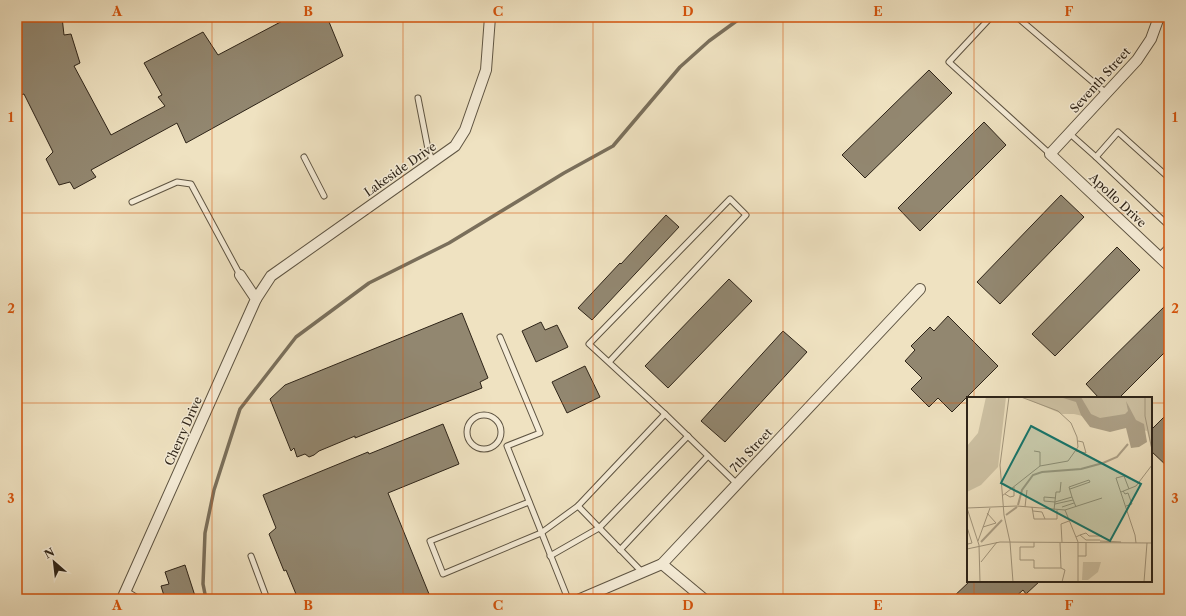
<svg xmlns="http://www.w3.org/2000/svg" width="1186" height="616" font-family="'Libre Caslon Text',serif">
	<style>
		.lines { fill: none; stroke-linecap: round; stroke-linejoin: round }
		.stream { stroke: #7a6f5b; stroke-width: 3.5 }
		.building { fill: #928770; stroke: #2e2418 }
		.service-casing { stroke: #5e5442; stroke-width: 7 }
		.minor-casing { stroke: #5e5442; stroke-width: 12 }
		.service { stroke: #f5ecd7; stroke-width: 5 }
		.minor { stroke: #f5ecd7; stroke-width: 10 }
		.grid { fill: none; stroke: #d5540d; stroke-width: 1; stroke-opacity: 0.55 }
		.labels { text-anchor: middle; dominant-baseline: central; stroke-width: 3; stroke-linejoin: round; paint-order: stroke }
		.street-label { font-size: 12px; fill: #2e2418; stroke: #f5ecd7 }
		.inset-river { fill: none; stroke: #ada188; stroke-width: 2 }
		.inset-road { fill: none; stroke: #a2967d; stroke-width: 1 }
		.view { fill: #0f766e; fill-opacity: 0.15; stroke: #0f766e; stroke-width: 2 }
		.inset-edge { fill: none; stroke: #2e2418; stroke-width: 2 }
		.neatline { fill: none; stroke: #d5540d; stroke-width: 1.5 }
		.grid-label { font-size: 13px; text-anchor: middle; font-weight: bold; fill: #d5540d }
	</style>
	<rect width="100%" height="100%" fill="#efe2c1"/>
	<filter id="stains"><feTurbulence type="fractalNoise" baseFrequency=".005" numOctaves="4"/><feColorMatrix values="0 0 0 0 .2 0 0 0 0 .09 0 0 0 0 .02 0 0 0 .5 -.17"/></filter>
	<radialGradient id="worn" r=".72"><stop offset=".6" stop-color="#630" stop-opacity="0"/><stop offset="1" stop-color="#630" stop-opacity=".3"/></radialGradient>
	<g class="lines">
		<path class="stream" d="M 206,599 L 203,584 L 205,533 L 214,490 L 240,409 L 296,337 L 369,283 L 449,243 L 564,173 L 613,146 L 680,67 L 709,41 L 742,17"/>
	</g>
	<g class="building">
		<path d="M 17,17 L 62,17 L 64,35 L 71,34 L 80,63 L 74,66 L 111,135 L 165,106 L 158,97 L 162,95 L 144,63 L 203,32 L 218,55 L 290,17 L 327,17 L 343,56 L 186,143 L 177,123 L 91,170 L 96,177 L 74,189 L 70,182 L 59,185 L 46,159 L 53,152 L 24,94 L 17,96 Z"/>
		<path d="M 929,70 L 952,93 L 865,178 L 842,155 Z"/>
		<path d="M 984,122 L 1006,145 L 920,231 L 898,208 Z"/>
		<path d="M 1061,195 L 1084,217 L 1000,304 L 977,282 Z"/>
		<path d="M 666,215 L 679,227 L 592,320 L 578,308 L 620,263 L 621,264 Z"/>
		<path d="M 1117,247 L 1140,270 L 1055,356 L 1032,334 Z"/>
		<path d="M 729,279 L 752,301 L 668,388 L 645,366 Z"/>
		<path d="M 1169,302 L 1169,348 L 1119,398 L 1099,398 L 1086,384 Z"/>
		<path d="M 462,313 L 488,378 L 480,382 L 482,388 L 355,438 L 355,436 L 319,451 L 314,455 L 309,457 L 305,454 L 297,457 L 294,448 L 291,451 L 270,399 L 285,385 Z"/>
		<path d="M 948,316 L 998,366 L 952,412 L 938,398 L 929,407 L 911,389 L 922,378 L 905,361 L 915,350 L 911,346 L 930,327 L 934,331 Z"/>
		<path d="M 541,322 L 545,330 L 557,325 L 568,347 L 536,362 L 522,331 Z"/>
		<path d="M 783,331 L 807,352 L 725,442 L 701,421 Z"/>
		<path d="M 585,366 L 600,397 L 567,413 L 552,382 Z"/>
		<path d="M 1169,412 L 1169,468 L 1151,451 L 1151,430 Z"/>
		<path d="M 443,424 L 459,464 L 388,493 L 429,594 L 416,599 L 298,599 L 286,570 L 284,571 L 269,534 L 276,528 L 263,495 L 368,452 L 369,454 Z"/>
		<path d="M 185,565 L 196,599 L 165,599 L 161,586 L 169,584 L 165,572 Z"/>
		<path d="M 970,581 L 1040,581 L 1026,594 L 1023,590 L 1013,599 L 951,599 Z"/>
	</g>
	<g class="lines">
		<g class="service-casing">
			<g id="service">
				<path d="M 991,17 L 949,62 L 1050,154"/>
				<path d="M 1017,17 L 1106,93"/>
				<path d="M 418,98 L 428,149 L 433,163"/>
				<path d="M 1069,133 L 1096,157 L 1118,132 L 1169,178"/>
				<path d="M 304,157 L 324,196"/>
				<path d="M 1096,157 L 1169,226"/>
				<path d="M 132,202 L 177,182 L 191,184 L 240,275"/>
				<path d="M 1159,256 L 1169,246"/>
				<path d="M 500,337 L 540,433 L 507,446 L 568,599"/>
				<path d="M 609,362 L 746,215 L 730,199 L 589,344 L 665,414"/>
				<circle cx="484" cy="432" r="17"/>
				<path d="M 529,502 L 430,541 L 443,574 L 541,533 L 578,506 L 665,414 L 737,484"/>
				<path d="M 578,506 L 642,572"/>
				<path d="M 620,550 L 708,456"/>
				<path d="M 251,556 L 267,599"/>
				<path d="M 550,556 L 599,528 L 688,436"/>
				<path d="M 126,591 L 139,599"/>
			</g>
		</g>
		<g class="minor-casing">
			<g id="minor">
				<path d="M 1159,17 L 1151,39 L 1137,60 L 1050,154 L 1169,266"/>
				<path d="M 256,299 L 271,276 L 455,146 L 465,130 L 486,70 L 490,17"/>
				<path d="M 662,564 L 704,599"/>
				<path d="M 122,599 L 256,299 L 240,275"/>
				<path d="M 580,599 L 662,564 L 920,289"/>
			</g>
		</g>
		<use href="#service" class="service"/>
		<use href="#minor" class="minor"/>
	</g>
	<path class="grid" d="M 212,17 L 212,599M 403,17 L 403,599M 593,17 L 593,599M 783,17 L 783,599M 974,17 L 974,398M 17,213 L 1169,213M 17,403 L 968,403M 1151,403 L 1169,403M 974,581 L 974,599"/>
	<g class="labels">
		<g class="street-label">
			<text transform="translate(1100 80) rotate(-48)">Seventh Street</text>
			<text transform="translate(400 169) rotate(-35)">Lakeside Drive</text>
			<text transform="translate(1118 200) rotate(43)">Apollo Drive</text>
			<text transform="translate(183 431) rotate(-66)">Cherry Drive</text>
			<text transform="translate(751 450) rotate(-47)">7th Street</text>
		</g>
	</g>
	<g transform="translate(967 397)">
		<rect width="185" height="185" fill="#efe2c1"/>
		<path d="M 19,0 L 39,0 L 31,70 L 14,88 L 0,95 L 0,49 L 11,36 ZM 55,0 L 185,0 L 185,54 L 180,34 L 107,17 L 95,17 ZM 116,165 L 134,165 L 131,175 L 121,183 L 115,183 Z" fill="#cec2a4"/>
		<path d="M 93,0 L 114,0 L 124,17 L 133,21 L 158,17 L 161,14 L 159,4 L 169,23 L 177,27 L 180,45 L 172,50 L 164,51 L 159,31 L 143,35 L 123,30 L 114,18 L 109,5 Z" fill="#ada188"/>
		<path class="inset-river" d="M 51,108 L 55,93 L 66,78 L 75,75 L 114,72 L 136,66 L 150,60 L 161,47M 39,118 L 50,110M 14,145 L 35,123"/>
		<path class="inset-road" d="M 42,0 L 33,68 L 37,118 L 43,145 L 46,185M 54,0 L 91,14 L 104,26 L 110,40 L 111,50 L 101,64 L 73,69M 178,0 L 178,19 L 185,53M 109,54 L 119,56 L 116,45 L 111,44M 103,92 L 123,85 L 122,83 L 102,90 L 105,100M 162,92 L 157,79 L 149,81 L 168,138 L 169,146M 156,94 L 158,97 L 161,96 L 165,107 L 159,109M 154,95 L 169,89 L 185,68M 38,97 L 43,100 L 47,99 L 47,90M 35,99 L 73,69 L 73,55 L 67,54M 89,101 L 77,100 L 77,104 L 88,105 L 105,100 L 109,110M 88,107 L 106,103M 58,110 L 60,93M 65,110 L 67,122 L 90,122 L 90,113M 95,110 L 107,106M 0,111 L 50,109 L 98,113 L 135,101M 0,111 L 12,148 L 13,185M 87,113 L 89,95 L 93,95 L 94,85M 98,113 L 111,145 L 111,185M 66,114 L 75,115 L 78,122M 0,130 L 5,146 L 1,147 L 0,144M 16,130 L 29,126 L 20,116M 113,138 L 119,136 L 122,139 L 135,139M 109,140 L 113,138 L 119,143 L 133,143M 11,144 L 23,111M 133,144 L 154,145M 67,145 L 67,150 L 53,150 L 53,163 L 67,163 L 67,171 L 94,171 L 93,146M 95,145 L 94,127 L 102,124M 0,152 L 33,145 L 185,146M 111,159 L 119,159 L 119,145M 14,165 L 30,145M 94,171 L 98,173 L 95,185M 177,185 L 180,146"/>
		<path class="view" d="M 64,29 L 174,87 L 143,144 L 34,86 Z"/>
		<rect width="185" height="185" class="inset-edge"/>
	</g>
	<rect width="1186" height="616" fill="none" stroke="#efe2c1" stroke-width="44"/>
	<g transform="translate(54 562) rotate(332)" stroke="#f5ecd7" stroke-width="3" paint-order="stroke">
	<path d="M0-3L7 15L0 10L-7 15Z" fill="#2e2418"/>
	<text y="-6" font-size="11" font-weight="bold" text-anchor="middle" fill="#2e2418">N</text>
	</g>
	<rect x="22" y="22" width="1142" height="572" class="neatline"/>
	<g class="grid-label">
		<text x="117" y="16">A</text>
		<text x="308" y="16">B</text>
		<text x="498" y="16">C</text>
		<text x="688" y="16">D</text>
		<text x="878" y="16">E</text>
		<text x="1069" y="16">F</text>
		<text x="11" y="122">1</text>
		<text x="1175" y="122">1</text>
		<text x="11" y="313">2</text>
		<text x="1175" y="313">2</text>
		<text x="11" y="503">3</text>
		<text x="1175" y="503">3</text>
		<text x="117" y="610">A</text>
		<text x="308" y="610">B</text>
		<text x="498" y="610">C</text>
		<text x="688" y="610">D</text>
		<text x="878" y="610">E</text>
		<text x="1069" y="610">F</text>
	</g>
	<rect width="100%" height="100%" filter="url(#stains)"/>
	<rect width="100%" height="100%" fill="url(#worn)"/>
</svg>
